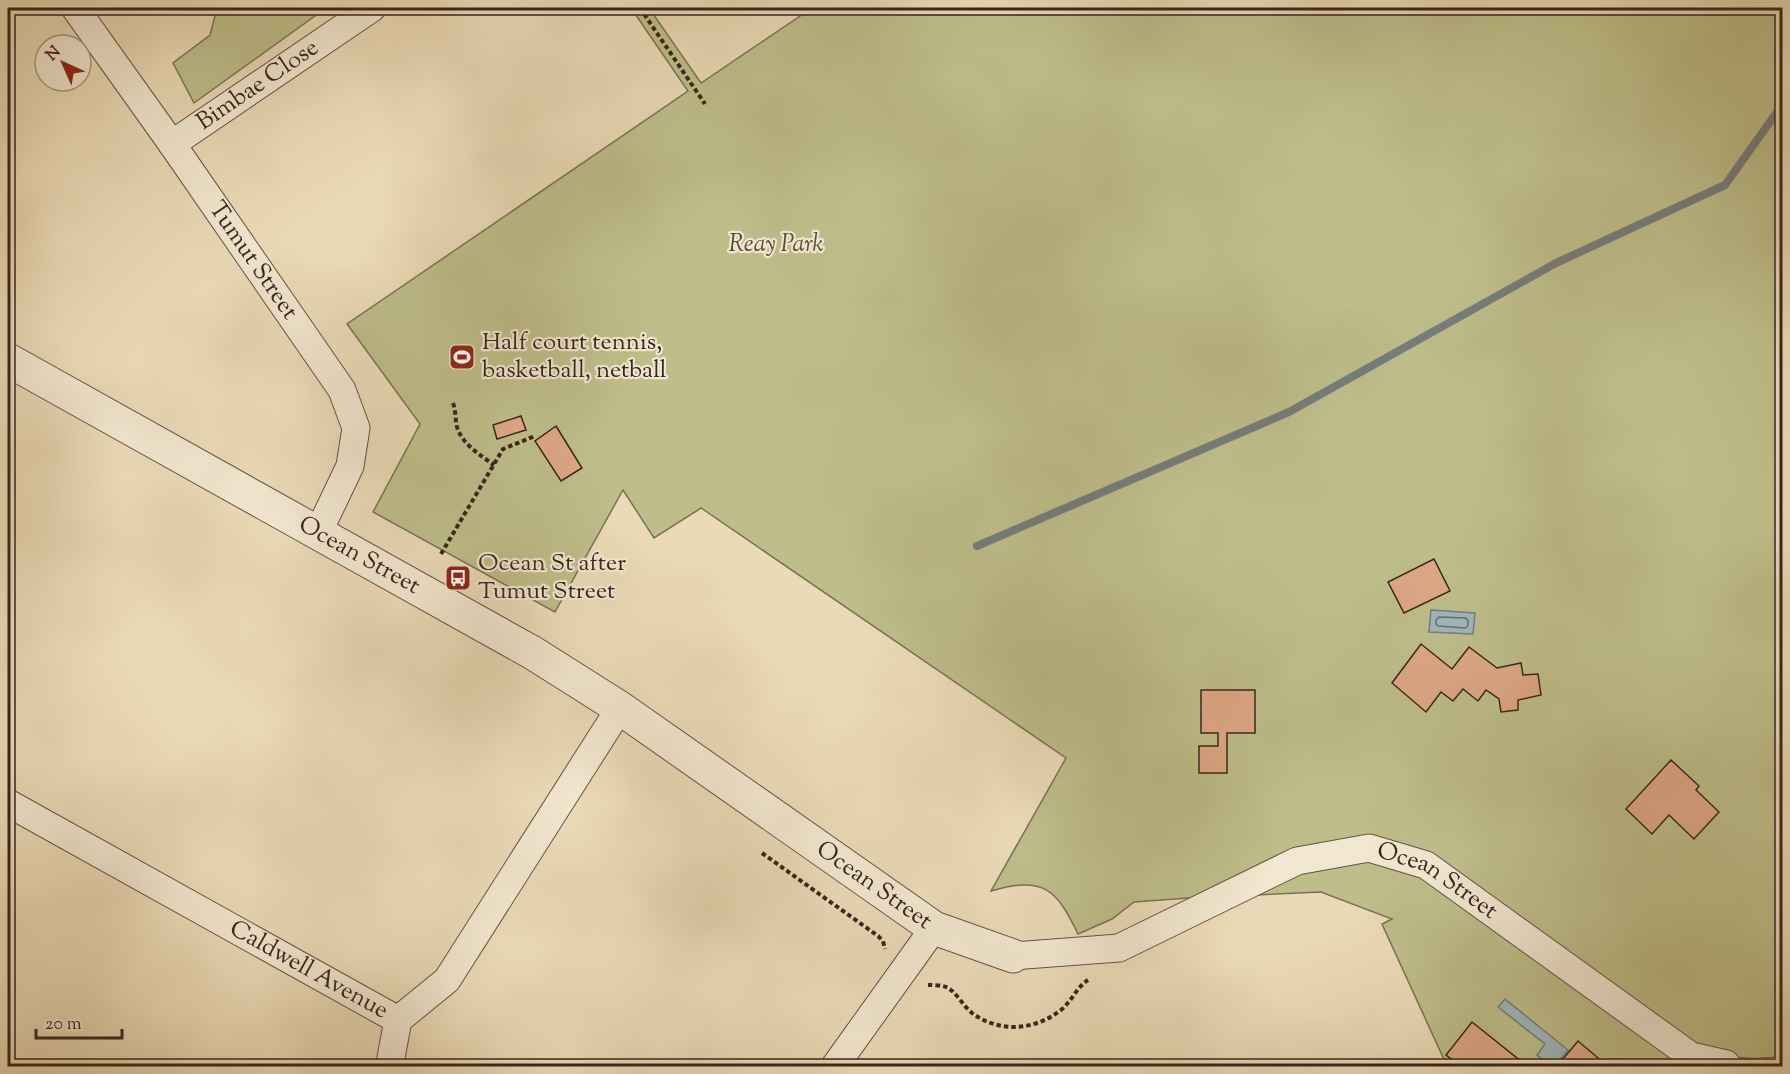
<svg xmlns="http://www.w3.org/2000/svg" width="1790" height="1074" font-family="'Sorts Mill Goudy',serif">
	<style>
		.green { fill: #bebe8a; stroke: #7a7254; stroke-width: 1.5 }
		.water { fill: #9fb7bb; stroke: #757d7c; stroke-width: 1.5 }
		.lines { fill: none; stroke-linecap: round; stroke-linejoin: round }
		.shore { stroke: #6b6e6c; stroke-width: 1.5 }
		.stream { stroke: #757d7c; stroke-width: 8 }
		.building { fill: #dea886; stroke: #37251d; stroke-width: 1.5 }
		.service-casing { stroke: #645244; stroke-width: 16 }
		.minor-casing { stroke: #645244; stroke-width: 29 }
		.tertiary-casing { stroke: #645244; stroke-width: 35 }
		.path { stroke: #37251d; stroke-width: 4; stroke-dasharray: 4.5 3; stroke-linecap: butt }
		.service { stroke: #f2e7d0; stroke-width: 14 }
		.minor { stroke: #f2e7d0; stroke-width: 27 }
		.tertiary { stroke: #f2e7d0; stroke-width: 33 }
		.labels { text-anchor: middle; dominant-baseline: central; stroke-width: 4.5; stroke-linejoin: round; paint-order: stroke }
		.street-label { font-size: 24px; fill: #37251d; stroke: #f2e7d0 }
		.park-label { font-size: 24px; font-style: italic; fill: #594b38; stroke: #f2e7d0 }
		.poi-label { font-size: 24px; fill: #37251d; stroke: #f2e7d0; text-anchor: start }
	</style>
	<rect width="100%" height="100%" fill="#ebdab7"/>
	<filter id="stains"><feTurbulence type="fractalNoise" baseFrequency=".00333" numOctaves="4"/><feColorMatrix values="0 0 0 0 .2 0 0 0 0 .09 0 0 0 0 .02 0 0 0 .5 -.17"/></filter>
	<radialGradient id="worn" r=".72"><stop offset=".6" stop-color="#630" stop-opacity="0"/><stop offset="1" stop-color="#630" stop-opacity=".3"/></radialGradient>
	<g class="green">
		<path d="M 217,8 L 326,8 L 194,103 L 173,63 L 210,35 Z"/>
		<path d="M 631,8 L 649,8 L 701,83 L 812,8 L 1782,8 L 1782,1066 L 1447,1066 L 1382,924 L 1392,919 L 1321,892 L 1188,898 L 1134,902 L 1112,919 L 1078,934 C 1056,888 1043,876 991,891 L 1066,758 L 701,508 L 654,538 L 623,490 L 555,612 L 373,512 L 420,424 L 347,324 L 688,91 Z"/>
	</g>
	<g class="water">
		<path d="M 1431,610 L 1475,613 L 1473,634 L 1429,632 Z"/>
		<path d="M 1505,999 L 1568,1050 L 1555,1066 L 1551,1066 L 1537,1055 L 1545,1044 L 1498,1007 Z"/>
	</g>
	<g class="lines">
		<path class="shore" d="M 1439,617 L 1466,618 L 1468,621 L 1468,626 L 1465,628 L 1438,626 L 1436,624 L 1436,620 Z"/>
		<path class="stream" d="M 977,546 L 1289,412 L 1556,263 L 1725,185 L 1782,105"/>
	</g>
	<g class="building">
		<path d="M 521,416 L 526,430 L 497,439 L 493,425 Z"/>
		<path d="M 556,426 L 582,468 L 561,481 L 535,441 Z"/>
		<path d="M 1434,559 L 1450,591 L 1404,613 L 1388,582 Z"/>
		<path d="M 1421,644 L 1452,669 L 1469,647 L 1497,668 L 1521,663 L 1523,675 L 1538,674 L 1541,695 L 1518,700 L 1518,710 L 1501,712 L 1499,699 L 1486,690 L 1478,701 L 1463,689 L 1453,701 L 1441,692 L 1426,712 L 1392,683 Z"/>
		<path d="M 1201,690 L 1255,690 L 1255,733 L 1227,733 L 1227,773 L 1199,773 L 1199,746 L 1218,746 L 1218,733 L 1201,733 Z"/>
		<path d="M 1671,760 L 1699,786 L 1696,790 L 1719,812 L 1694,839 L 1669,815 L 1652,834 L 1626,809 Z"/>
		<path d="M 1472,1022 L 1527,1066 L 1461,1066 L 1446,1055 Z"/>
		<path d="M 1578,1041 L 1605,1064 L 1603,1066 L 1557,1066 Z"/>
	</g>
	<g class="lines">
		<g class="service-casing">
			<path id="service" d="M 1726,1064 L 1755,1066 L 1782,1064"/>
		</g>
		<g class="minor-casing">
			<g id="minor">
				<path id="s1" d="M 75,8 L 172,144 L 342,390 L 356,428 L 350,466 L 318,533"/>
				<path id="s2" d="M 172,144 L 372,8"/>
				<path id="s3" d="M 8,803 L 398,1020"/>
				<path id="s4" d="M 1013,956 L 1119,948 L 1297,861 L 1369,848 L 1426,865 L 1691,1056 L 1726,1064"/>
				<path d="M 398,1020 L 447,980 L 620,708"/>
				<path d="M 388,1066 L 390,1063 L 398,1020"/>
				<path d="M 835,1066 L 934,928"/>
			</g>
		</g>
		<g class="tertiary-casing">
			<g id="tertiary">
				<path id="s5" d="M 8,360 L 533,653 L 620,708 L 934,928 L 1013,956"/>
			</g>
		</g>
		<g class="path">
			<path d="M 640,8 L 705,104"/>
			<path d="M 453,403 C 456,411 455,419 457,427 C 462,444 480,455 494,465"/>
			<path d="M 441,554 L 503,449 L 535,436"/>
			<path d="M 762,853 L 878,936 L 883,941 L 885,949"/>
			<path d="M 928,985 C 933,985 941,985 946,987 C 955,990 963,1006 972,1013 C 999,1033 1034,1031 1061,1010 C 1072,1001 1076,988 1088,980"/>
		</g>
		<use href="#service" class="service"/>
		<use href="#minor" class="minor"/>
		<use href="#tertiary" class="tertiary"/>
	</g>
	<defs>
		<g id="stadium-square" transform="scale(1.35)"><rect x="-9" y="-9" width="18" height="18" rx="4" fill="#8f2418" stroke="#f2e7d0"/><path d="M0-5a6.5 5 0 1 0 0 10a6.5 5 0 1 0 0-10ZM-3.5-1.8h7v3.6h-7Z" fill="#fff"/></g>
		<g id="bus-square" transform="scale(1.35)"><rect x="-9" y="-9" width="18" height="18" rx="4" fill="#8f2418" stroke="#f2e7d0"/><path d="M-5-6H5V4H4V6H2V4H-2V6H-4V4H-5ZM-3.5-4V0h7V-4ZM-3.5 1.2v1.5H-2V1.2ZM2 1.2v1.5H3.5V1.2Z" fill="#fff"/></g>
	</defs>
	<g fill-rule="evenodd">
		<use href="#stadium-square" x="462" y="357"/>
		<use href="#bus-square" x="458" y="578"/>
	</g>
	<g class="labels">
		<g class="street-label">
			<text stroke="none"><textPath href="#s2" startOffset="104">Bimbae Close</textPath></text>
			<text stroke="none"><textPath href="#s1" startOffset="309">Tumut Street</textPath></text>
			<text stroke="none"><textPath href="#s5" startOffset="402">Ocean Street</textPath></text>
			<text stroke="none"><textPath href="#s5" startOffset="1014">Ocean Street</textPath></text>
			<text stroke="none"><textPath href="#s4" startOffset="454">Ocean Street</textPath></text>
			<text stroke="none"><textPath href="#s3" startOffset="344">Caldwell Avenue</textPath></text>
		</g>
		<g class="park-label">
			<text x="776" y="245">Reay Park</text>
		</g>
		<g class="poi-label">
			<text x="482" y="343">Half court tennis,<tspan x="482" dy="28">basketball, netball</tspan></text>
			<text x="478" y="564">Ocean St after<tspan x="478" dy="28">Tumut Street</tspan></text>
		</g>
	</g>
	<rect width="1790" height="1074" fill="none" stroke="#ebdab7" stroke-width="30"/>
	<rect x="9" y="9" width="1772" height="1056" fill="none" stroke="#37251d" stroke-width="3"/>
	<rect x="15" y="15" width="1760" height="1044" fill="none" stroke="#37251d" stroke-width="1.5"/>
	<g transform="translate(63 63) rotate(315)"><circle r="28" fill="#f2e7d0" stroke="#a79988" stroke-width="1.5"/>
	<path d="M0-4.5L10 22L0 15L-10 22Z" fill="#8f2418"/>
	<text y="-9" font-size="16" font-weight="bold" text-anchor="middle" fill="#37251d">N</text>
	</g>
	<path d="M36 1029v9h86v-9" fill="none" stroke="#37251d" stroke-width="3"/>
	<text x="45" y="1029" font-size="18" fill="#37251d" stroke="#f2e7d0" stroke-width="4.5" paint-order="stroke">20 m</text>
	<rect width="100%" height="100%" filter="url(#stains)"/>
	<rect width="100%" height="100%" fill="url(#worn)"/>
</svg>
